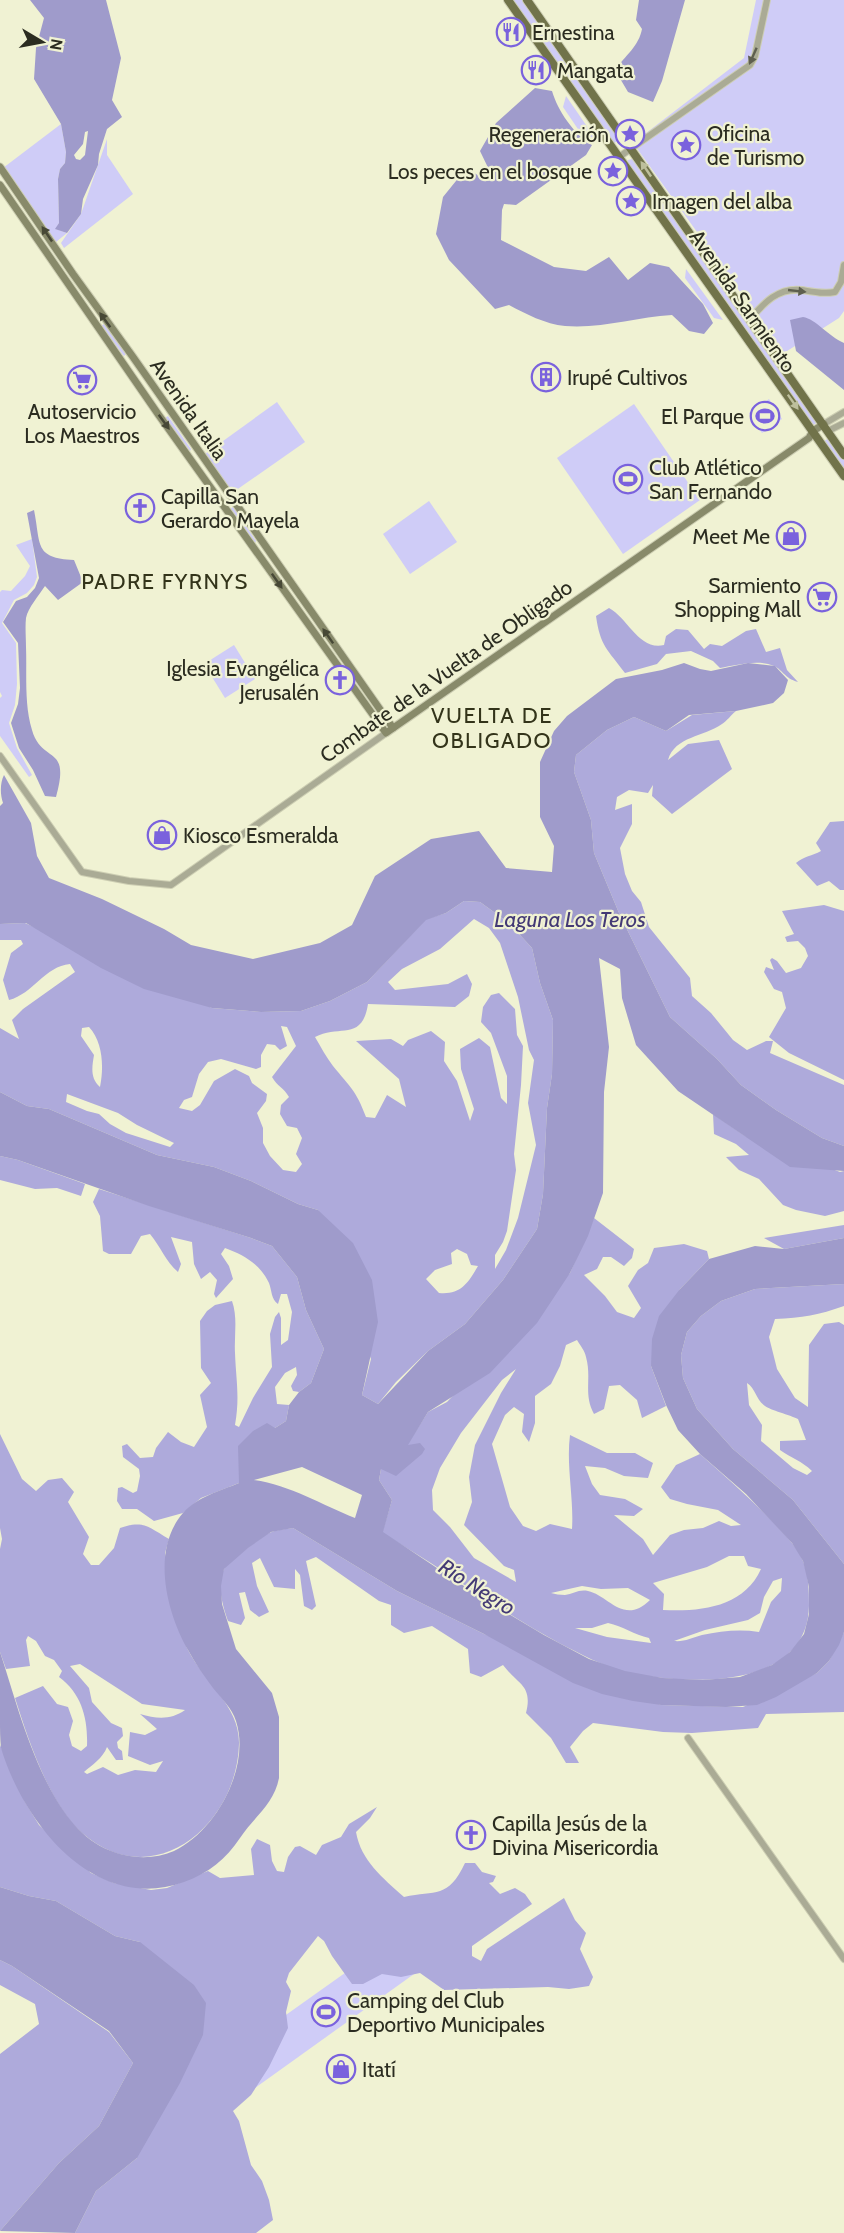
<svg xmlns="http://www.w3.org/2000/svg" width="844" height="2233" font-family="Cabin,sans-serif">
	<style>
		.green { fill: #cfccf7 }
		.forest { fill: #aeaadb; fill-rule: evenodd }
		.water { fill: #9f9bcb; fill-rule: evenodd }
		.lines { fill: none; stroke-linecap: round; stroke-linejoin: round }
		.tertiary-casing { stroke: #cdceb3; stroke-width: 8 }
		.secondary-casing { stroke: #cdceb3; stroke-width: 9 }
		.primary-casing { stroke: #cdceb3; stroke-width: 10 }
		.tertiary { stroke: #aaab95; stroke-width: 6 }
		.secondary { stroke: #888a6a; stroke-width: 7 }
		.primary { stroke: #71734a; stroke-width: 8 }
		.oneway { fill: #5e5f4f }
		.oneway2 { fill: #bdbf9c }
		.oneway3 { fill: #474836 }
		.labels { text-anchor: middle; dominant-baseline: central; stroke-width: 4.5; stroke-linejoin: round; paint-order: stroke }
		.poi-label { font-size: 21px; fill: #2b2c20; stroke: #f0f2d3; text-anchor: start }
		.street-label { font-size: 21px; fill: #2b2c20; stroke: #f0f2d3 }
		.neighbourhood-label { font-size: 22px; letter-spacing: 1.5px; fill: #33341a; stroke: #f0f2d3 }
		.water-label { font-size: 22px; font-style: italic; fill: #433975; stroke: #f0f2d3 }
	</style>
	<rect width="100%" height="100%" fill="#f0f2d3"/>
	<g class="green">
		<path d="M 513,0 L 523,0 L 620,139 L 613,144 Z"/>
		<path d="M 756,0 L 844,0 L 844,311 L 839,318 L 784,353 L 633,143 L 744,58 Z"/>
		<path d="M 566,96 L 595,138 L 582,135 L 563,107 Z"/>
		<path d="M 61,124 L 66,152 L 65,163 L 60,169 L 58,179 L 59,223 L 56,229 L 67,233 L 56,242 L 3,168 Z"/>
		<path d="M 107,139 L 107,155 L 133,194 L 64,248 L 61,243 L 81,214 Z"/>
		<path d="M 632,159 L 818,422 L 812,426 L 627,164 L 628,160 Z"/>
		<path d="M 686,269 L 723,320 L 714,318 L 685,278 Z"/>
		<path d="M 104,324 L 126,354 L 124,356 L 101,326 Z"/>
		<path d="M 769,399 L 782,419 L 762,433 L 749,413 Z"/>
		<path d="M 277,402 L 305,442 L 232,493 L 205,454 Z"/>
		<path d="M 634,404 L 700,500 L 623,554 L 557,458 Z"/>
		<path d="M 168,416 L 191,449 L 190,451 L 165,418 Z"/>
		<path d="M 829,438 L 844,459 L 844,470 L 824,441 Z"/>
		<path d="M 429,501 L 457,542 L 410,574 L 383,534 Z"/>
		<path d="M 233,507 L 256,541 L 255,543 L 230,509 Z"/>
		<path d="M 32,539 L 37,577 L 34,585 L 27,593 L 14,600 L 2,623 L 16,643 L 17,684 L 15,705 L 9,723 L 17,748 L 32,775 L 29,777 L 0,736 L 0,698 L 2,696 L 0,692 L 0,592 L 2,590 L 11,591 L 25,576 L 30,566 L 16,545 Z"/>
		<path d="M 234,645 L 255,679 L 225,698 L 204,664 Z"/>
		<path d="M 397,1936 L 421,1969 L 255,2088 L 231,2054 Z"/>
	</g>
	<g class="forest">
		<path d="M 609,608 C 628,618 639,651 664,645 L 666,636 L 676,629 L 688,630 L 704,649 L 710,644 L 722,646 L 746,631 L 756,629 L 766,652 L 780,648 L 787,670 L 798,682 C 784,678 783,670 774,666 C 758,659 737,665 720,668 L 713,661 L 691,651 L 666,654 L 657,664 L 625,673 C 608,650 600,646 596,616 Z"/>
		<path d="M 736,711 C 731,715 727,721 722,724 C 704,737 675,736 668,760 L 688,744 L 719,740 L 732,769 L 672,814 L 652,796 L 653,785 L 648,793 L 629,790 L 617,797 L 615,810 L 632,804 L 632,824 L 620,848 L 625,874 L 632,891 L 641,902 L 649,927 L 690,978 L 692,996 L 711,1013 L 733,1040 L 747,1050 L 766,1041 L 773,1041 L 770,1053 L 844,1085 L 844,1146 L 822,1138 L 776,1110 L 741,1085 L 717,1059 L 670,1017 L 619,913 L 594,853 L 591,820 L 574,772 L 576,755 L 607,730 L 634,717 L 666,731 L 692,715 Z"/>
		<path d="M 844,821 L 844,890 L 840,890 L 829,881 L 817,886 L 796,863 C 804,856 812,856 821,851 L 816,843 L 830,822 Z"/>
		<path d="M 464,901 L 480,902 L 509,923 L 532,948 L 540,983 L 553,1020 L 552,1074 L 547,1108 L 543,1194 L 537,1229 L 503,1280 L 465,1324 L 428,1351 L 396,1382 L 378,1404 L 362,1395 L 371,1359 L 318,1210 L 298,1204 L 251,1181 L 214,1167 L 157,1155 L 49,1109 L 27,1106 L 0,1092 L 0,1028 L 19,1039 L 12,1020 L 23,1009 L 75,972 L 70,964 C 45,966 33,994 9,1000 L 3,980 L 11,953 L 23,944 L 21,940 L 0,940 L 0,924 L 25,923 L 212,1008 L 261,1012 L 301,1011 L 330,1001 L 367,982 L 426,919 L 446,913 ZM 474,919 L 489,928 L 500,943 L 518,997 L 529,1050 L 534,1060 L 528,1103 L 536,1145 L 518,1218 L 506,1250 L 495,1269 L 495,1255 L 503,1242 L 507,1231 L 516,1170 L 514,1154 L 521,1085 L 523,1046 L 517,1035 L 515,1009 L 499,993 L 491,995 L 483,1007 L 481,1022 L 491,1033 L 507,1076 L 507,1104 L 501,1098 L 490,1047 L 479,1038 L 460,1049 L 461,1069 L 474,1109 L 470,1121 L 457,1081 L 444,1061 L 445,1042 L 431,1031 L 408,1040 L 403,1046 L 391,1039 L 356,1041 L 399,1079 L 406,1107 L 387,1095 L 375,1118 L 366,1117 C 356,1090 350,1087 333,1066 C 326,1057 321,1047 315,1037 C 340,1024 362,1042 368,1004 L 455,1007 L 469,996 L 472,984 L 467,974 L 448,984 L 395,990 L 388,982 L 402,969 L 440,949 ZM 281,1026 L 287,1027 L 296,1046 L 272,1077 C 277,1086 284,1088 289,1097 L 281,1105 L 280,1114 L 287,1126 L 297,1128 L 302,1138 L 296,1154 L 302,1164 L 296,1172 L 283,1170 L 270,1156 L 263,1143 L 263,1128 L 257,1113 L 266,1101 L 267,1094 L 252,1083 L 249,1076 L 235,1069 L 214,1081 L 200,1105 L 192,1111 L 179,1108 L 184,1100 L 192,1097 L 199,1074 L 208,1062 L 221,1059 L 256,1069 L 261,1067 L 261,1055 L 267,1044 L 275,1045 L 280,1050 L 287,1046 ZM 89,1027 C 103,1042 104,1067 100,1087 C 90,1078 92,1067 94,1055 L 81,1036 L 82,1028 ZM 67,1094 L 118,1113 L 137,1125 L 174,1143 L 170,1147 L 126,1133 L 110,1124 L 99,1114 L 87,1111 L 66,1102 ZM 457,1249 L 467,1254 L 471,1265 L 478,1266 C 468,1283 461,1295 439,1293 L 426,1279 L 435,1270 L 452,1264 L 451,1253 Z"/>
		<path d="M 824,905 L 844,911 L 844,1080 L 789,1053 L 769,1037 L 786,1008 L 782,992 L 774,989 L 764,972 L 766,967 L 774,970 L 770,960 L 772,958 L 777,961 L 786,973 L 801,968 L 808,956 L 805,948 L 798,941 L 787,942 L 785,937 L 794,934 L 782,911 Z"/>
		<path d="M 713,1114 L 745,1136 L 840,1172 L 844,1171 L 844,1211 L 825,1216 L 796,1210 L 783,1205 L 759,1179 L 739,1170 L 726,1157 L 749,1155 L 736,1144 L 714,1134 Z"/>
		<path d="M 0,1156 L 18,1160 L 85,1184 L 81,1196 L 57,1188 L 35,1189 L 0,1180 Z"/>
		<path d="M 99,1189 L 251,1238 L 272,1246 L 297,1277 L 306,1310 L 324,1349 L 311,1383 L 299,1392 L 293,1391 L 291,1386 L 297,1375 L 296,1367 L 285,1373 L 275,1387 L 277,1404 L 289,1405 L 286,1421 L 275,1428 L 239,1483 L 201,1498 L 183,1513 L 154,1521 L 137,1509 L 122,1509 L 117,1501 L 118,1488 L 122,1487 L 133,1493 L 137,1491 L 140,1476 L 139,1469 L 123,1457 L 122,1446 L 127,1444 L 140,1458 L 153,1457 L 156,1448 L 168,1432 L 181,1442 L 194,1447 L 207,1427 L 200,1395 L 211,1383 L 201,1368 L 200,1321 L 207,1311 L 215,1305 L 232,1301 C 238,1318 234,1335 235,1353 C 236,1380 240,1397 235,1425 L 239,1427 L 253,1398 L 272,1367 L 270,1334 L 275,1317 L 279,1312 L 281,1318 L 281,1345 L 288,1340 L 292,1312 L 287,1294 L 281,1294 L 278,1304 C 271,1299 272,1291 269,1283 C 260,1264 244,1255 225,1248 L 221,1254 L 229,1266 L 233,1279 L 216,1298 L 214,1294 L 217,1280 L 210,1272 L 201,1279 L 194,1264 L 192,1242 L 171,1237 L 181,1264 L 178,1272 C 165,1261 161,1247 150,1234 L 141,1236 L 131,1254 L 109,1254 L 103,1251 L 100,1216 L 93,1202 Z"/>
		<path d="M 594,1218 L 634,1249 L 632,1258 L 624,1266 L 611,1257 L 603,1257 L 597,1269 L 584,1275 L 605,1296 L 617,1312 L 634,1318 L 641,1308 L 628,1286 L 638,1270 L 648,1263 L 654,1248 L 684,1244 L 707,1251 L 709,1259 L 680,1289 L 651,1366 L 666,1406 L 642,1418 L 637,1400 L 620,1385 L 609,1386 L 604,1409 L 594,1414 C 583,1394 592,1378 586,1357 C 585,1351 580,1345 577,1340 L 566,1345 L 560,1366 L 551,1384 L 535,1396 L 535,1423 L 529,1442 L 522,1432 L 524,1414 L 514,1407 L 505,1415 L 492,1444 L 510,1507 L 523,1526 L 536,1531 L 550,1524 L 572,1529 C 574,1498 566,1466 570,1435 L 607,1453 L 635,1453 L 653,1463 L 648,1478 L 624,1476 L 605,1468 L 585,1466 L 592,1484 L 600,1495 L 625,1499 L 643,1509 L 634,1516 L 614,1515 L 643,1539 L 653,1555 L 670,1535 L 684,1530 L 703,1528 L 719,1521 L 731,1526 L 741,1525 L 718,1510 L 687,1504 L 670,1499 L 661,1487 L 676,1465 L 700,1454 C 725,1476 750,1498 773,1522 C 784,1534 797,1546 803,1561 C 809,1576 809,1591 809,1606 C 807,1692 684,1685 626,1672 C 602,1666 581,1654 559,1643 C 498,1610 442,1568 382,1533 L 392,1500 L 379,1480 L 381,1469 L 407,1445 L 428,1412 L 447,1402 L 570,1273 ZM 516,1369 L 501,1393 L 475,1445 L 469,1477 L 472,1502 L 464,1525 L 504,1566 L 514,1570 L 516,1582 L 474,1558 L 450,1527 L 433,1510 L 432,1490 L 440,1468 L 461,1433 L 502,1380 ZM 729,1556 L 744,1556 L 748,1566 L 761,1569 C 744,1607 701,1612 663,1610 L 664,1594 L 653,1583 L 707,1567 ZM 782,1578 L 781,1591 L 771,1602 L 759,1632 C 740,1629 721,1631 702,1635 C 692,1638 684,1642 674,1641 L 705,1630 L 748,1620 L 760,1613 L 764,1597 L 773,1581 ZM 582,1586 L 601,1589 L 628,1588 L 650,1600 C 624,1626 608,1595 588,1591 C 579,1589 573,1594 565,1595 C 560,1595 555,1594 551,1593 ZM 608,1623 C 623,1626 634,1635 649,1638 L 651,1643 L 607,1637 L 575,1628 L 592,1628 Z"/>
		<path d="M 844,1225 L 844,1238 L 784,1249 L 764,1238 Z"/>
		<path d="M 844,1284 L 844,1306 C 819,1315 802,1318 775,1319 L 769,1337 L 777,1369 L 795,1398 L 808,1407 L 809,1345 L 824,1324 L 839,1322 L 844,1325 L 844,1564 L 793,1500 L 733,1449 L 697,1409 L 683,1378 L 681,1355 L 687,1332 L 701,1316 L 721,1301 L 755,1289 ZM 747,1383 C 756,1389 756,1400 765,1406 C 770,1410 790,1415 798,1419 L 806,1440 L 780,1441 L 780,1450 C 791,1458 802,1461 812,1471 L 807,1475 L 793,1468 L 761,1441 L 762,1425 L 749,1405 Z"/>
		<path d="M 0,1434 L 22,1479 L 36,1491 L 48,1480 L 62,1478 L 74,1492 L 68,1502 L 89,1537 L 83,1554 L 91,1565 L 99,1565 L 114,1548 L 120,1528 C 144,1520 148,1527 169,1539 L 165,1553 C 170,1575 175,1597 180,1619 C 182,1629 183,1641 188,1650 C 204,1682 240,1706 239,1744 C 237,1826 152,1896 81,1832 C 49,1803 28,1739 15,1698 L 43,1686 L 57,1704 L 68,1707 L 73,1721 L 69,1735 L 72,1746 L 81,1751 L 87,1746 C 88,1719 82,1694 59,1677 L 62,1671 L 54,1660 L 45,1656 L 36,1641 L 28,1636 L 26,1640 L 30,1666 L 6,1669 L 0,1652 L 0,1549 L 2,1539 L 0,1528 ZM 80,1664 L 142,1704 L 185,1710 C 171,1720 157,1719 140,1714 L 157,1729 L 145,1735 L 130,1732 L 128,1756 L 150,1765 L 163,1761 L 156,1772 L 135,1770 L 118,1775 L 103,1767 L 87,1774 L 84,1772 C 92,1765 103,1758 107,1747 L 116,1760 L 123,1760 L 122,1751 L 118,1748 L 117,1742 L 123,1736 L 122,1728 L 111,1723 L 92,1702 L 89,1688 L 70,1666 Z"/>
		<path d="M 293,1528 L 397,1591 L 484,1634 L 661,1705 L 743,1707 L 817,1673 L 829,1661 L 844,1632 L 844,1712 L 766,1714 L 758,1728 L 692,1733 L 663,1732 L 593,1723 L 583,1731 L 570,1747 L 579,1763 L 566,1763 L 551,1738 L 526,1713 C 533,1685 518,1685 503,1665 L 481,1677 L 470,1673 L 468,1649 L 432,1626 L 404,1633 L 391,1625 L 391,1605 L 379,1601 L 316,1557 L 306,1561 L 316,1606 L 312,1610 L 304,1606 L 300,1575 L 295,1569 L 295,1589 L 274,1587 L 260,1558 L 252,1563 L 257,1586 L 269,1612 L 259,1617 L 250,1610 L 245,1592 L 239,1593 L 245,1618 L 241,1625 L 228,1621 C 223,1607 216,1584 224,1569 C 228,1562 261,1537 269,1533 C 276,1530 285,1529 293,1528 Z"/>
		<path d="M 0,1745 L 25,1802 L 39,1825 L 91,1873 L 114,1883 L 151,1890 L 167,1888 L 208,1871 L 220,1878 L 254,1875 L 251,1849 L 257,1839 L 270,1845 L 272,1861 L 277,1871 L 284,1872 L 288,1857 L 295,1847 L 300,1846 L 316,1855 L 322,1845 L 341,1837 L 349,1824 L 377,1807 L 370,1818 L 356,1832 C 361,1861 383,1878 404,1897 C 436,1890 448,1899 465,1863 L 475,1863 L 482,1872 L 496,1876 L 493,1882 L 489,1883 L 500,1894 L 515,1888 L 525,1894 L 532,1904 L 472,1946 L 472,1956 L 481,1961 L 487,1949 L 564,1898 L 575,1920 L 586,1933 L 580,1949 L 593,1977 L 589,1986 L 569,1989 L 548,1987 L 444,1990 L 420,1973 L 401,1977 L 382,1974 L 363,1984 L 352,1984 L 332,1956 L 324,1941 L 318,1936 L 289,1973 L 286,1982 L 291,1991 L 286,2012 L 288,2028 L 269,2067 L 251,2095 L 233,2111 L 239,2121 L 251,2165 L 262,2181 L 269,2200 L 273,2220 L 256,2233 L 75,2233 L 96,2191 L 137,2158 L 140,1942 L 115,1936 L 56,1901 L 29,1896 L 0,1887 Z"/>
		<path d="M 0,1960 L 12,1966 L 109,2032 L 133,2063 L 99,2126 L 59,2163 L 0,2231 L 0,2054 L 39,2024 L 35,2004 L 0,1985 Z"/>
	</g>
	<g class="water">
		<path d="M 30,0 L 106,0 L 121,58 L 112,100 L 122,117 L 107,129 L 99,154 L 98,165 L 83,199 L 81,214 L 67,233 L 55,229 L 59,223 L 58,179 L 60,169 L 65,163 L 66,152 L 61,124 L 34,79 L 36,48 L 44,18 ZM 88,131 L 85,155 L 80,160 L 76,159 L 74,155 L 83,144 L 85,132 Z"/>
		<path d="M 639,0 L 685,0 L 662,81 L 653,102 L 628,92 L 615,70 C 625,56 639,46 642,29 L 636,20 Z"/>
		<path d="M 535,88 L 552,91 C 558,111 573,133 592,145 L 586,155 L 516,205 L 504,204 L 502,210 L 501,240 L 554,267 L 586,271 L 609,257 L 628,280 L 650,263 L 669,267 L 703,304 L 713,323 L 704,334 L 689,331 L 672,315 C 636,317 601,329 565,326 C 545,324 526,314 509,305 L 495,309 L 449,260 L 436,234 L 443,197 L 460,176 L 469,170 L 488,181 L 493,178 L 480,151 L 496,123 Z"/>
		<path d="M 803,317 C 816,319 828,336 844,343 L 844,390 L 796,351 L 790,320 Z"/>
		<path d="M 34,510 C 41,545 34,558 74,560 L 83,582 L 58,600 L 45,586 C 39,595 28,608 26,618 C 25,627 26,638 26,647 C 27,673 24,704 32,730 C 42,765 71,743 56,797 L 45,796 L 33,770 L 19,748 L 11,723 L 18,704 L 20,688 L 18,643 L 3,622 L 16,601 L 27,597 L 35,588 L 39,578 L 27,513 Z"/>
		<path d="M 684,663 L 700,669 L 711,671 L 748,663 L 775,666 L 788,680 L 784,693 L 773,703 L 736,711 L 689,715 L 666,731 L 634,717 L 607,730 L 576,755 L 574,772 L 591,820 L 594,853 L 619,913 L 670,1017 L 717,1059 L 741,1085 L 776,1110 L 822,1138 L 844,1146 L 844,1171 L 790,1167 L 678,1091 L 636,1045 L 622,998 L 620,969 L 599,958 L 609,1047 L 604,1092 L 603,1193 L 588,1236 L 570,1273 L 537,1323 L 490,1373 L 428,1412 L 408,1445 L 420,1443 L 425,1449 L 422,1454 L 396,1476 L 381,1469 L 379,1480 L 392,1500 L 383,1532 L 482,1598 L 544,1635 L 589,1659 L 625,1671 L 663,1678 L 703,1680 L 740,1677 L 772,1665 L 790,1652 L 804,1634 L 809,1614 L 809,1587 L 803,1561 L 792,1543 L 746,1494 L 700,1454 L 678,1430 L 666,1405 L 651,1366 L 652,1339 L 659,1316 L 680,1289 L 709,1259 L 755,1246 L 784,1249 L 844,1238 L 844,1284 L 755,1289 L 721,1301 L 701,1316 L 687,1332 L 681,1355 L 683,1378 L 697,1409 L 733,1449 L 793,1500 L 844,1564 L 844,1632 L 839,1645 L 829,1661 L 817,1673 L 776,1697 L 757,1705 L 726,1707 L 661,1705 L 633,1701 L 602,1694 L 573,1683 L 484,1634 L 397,1591 L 293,1528 L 271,1532 L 248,1548 L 224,1569 L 221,1586 L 222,1604 L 236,1649 L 272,1693 L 279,1717 L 279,1778 C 274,1804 254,1817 240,1838 C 226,1859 209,1873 184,1882 C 95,1914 24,1824 1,1748 C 0,1739 0,1729 0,1720 C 0,1698 0,1675 0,1652 C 19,1709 45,1820 104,1848 C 125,1858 151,1861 174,1851 C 216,1831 251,1767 236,1721 C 232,1708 221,1698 213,1688 C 204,1676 195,1663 188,1650 C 166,1611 151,1550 183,1513 C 197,1497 220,1491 239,1483 L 238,1446 L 253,1431 L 267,1423 L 275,1428 L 286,1421 L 289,1405 L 299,1392 L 311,1383 L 324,1349 L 306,1310 L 297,1277 L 272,1246 L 251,1238 L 149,1206 L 18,1160 L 0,1156 L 0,1092 L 27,1106 L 49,1109 L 157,1155 L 214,1167 L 251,1181 L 298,1204 L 318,1210 L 353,1243 L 372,1280 L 378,1322 L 362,1395 L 378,1404 L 428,1351 L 465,1324 L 503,1280 L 537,1229 L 543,1194 L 547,1108 L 552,1074 L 553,1020 L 540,983 L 532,948 L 509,923 L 480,902 L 464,901 L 446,913 L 426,920 L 367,982 L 330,1001 L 301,1011 L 261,1012 L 212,1008 L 144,989 L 101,968 L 26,923 L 0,924 L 0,806 L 3,803 C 0,794 0,783 4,775 L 31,823 L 37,856 L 49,878 L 102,899 L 164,929 L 191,945 L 253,959 L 320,943 L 352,925 L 375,876 L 431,839 L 479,831 L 506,868 L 552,872 L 554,846 L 540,817 L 540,762 L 554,731 L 567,716 L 616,679 L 662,670 ZM 302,1467 L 362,1495 L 355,1518 C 322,1505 290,1485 254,1480 Z"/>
		<path d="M 0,1887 L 29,1896 L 56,1901 L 115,1936 L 140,1942 L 194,1985 L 206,2003 L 203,2035 L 180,2083 L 137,2158 L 96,2191 L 75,2233 L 0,2231 L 59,2163 L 99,2126 L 133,2063 L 109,2031 L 12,1966 L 0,1960 Z"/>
	</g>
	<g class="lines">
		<g class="tertiary-casing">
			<g id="tertiary">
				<path d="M 619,157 L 750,65 L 755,56 L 767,0"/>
				<path d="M 750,319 C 764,303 778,287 802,290 C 814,292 823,294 835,292 L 841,282 L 844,265"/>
				<path d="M 824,424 L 844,412"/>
				<path d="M 828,431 L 844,423"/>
				<path d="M 0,756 L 82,872 L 129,881 L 171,885 L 386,733"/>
				<path d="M 688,1738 L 844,1959"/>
			</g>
		</g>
		<g class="secondary-casing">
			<g id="secondary">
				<path d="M 0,167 L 73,274 L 133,357 L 393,728"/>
				<path d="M 0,185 L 158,414 L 386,733 L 809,438 L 813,431 L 824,424"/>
			</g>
		</g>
		<g class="primary-casing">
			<g id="primary">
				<path d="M 508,0 L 844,476"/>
				<path d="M 527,0 L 844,455"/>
			</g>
		</g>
		<use href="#tertiary" class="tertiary"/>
		<use href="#secondary" class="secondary"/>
		<use href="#primary" class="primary"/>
	</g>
	<defs><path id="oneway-solid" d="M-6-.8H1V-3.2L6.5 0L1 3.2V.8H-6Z" transform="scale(1.5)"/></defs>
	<g class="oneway">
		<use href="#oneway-solid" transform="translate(753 56) rotate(114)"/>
		<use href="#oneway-solid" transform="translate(797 291) rotate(6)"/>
	</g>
	<g class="oneway2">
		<use href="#oneway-solid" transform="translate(646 169) rotate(-124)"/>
		<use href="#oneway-solid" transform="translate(793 402) rotate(55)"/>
	</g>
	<g class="oneway3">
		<use href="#oneway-solid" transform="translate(47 234) rotate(-124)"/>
		<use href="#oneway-solid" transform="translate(105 320) rotate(-126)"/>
		<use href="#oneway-solid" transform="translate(164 422) rotate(54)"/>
		<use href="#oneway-solid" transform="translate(277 581) rotate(55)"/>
		<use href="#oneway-solid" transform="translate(328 636) rotate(-125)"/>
	</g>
	<defs>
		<g id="restaurant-ring" transform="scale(1.5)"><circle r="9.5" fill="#f0f2d3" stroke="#7a62dd" stroke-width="1.5"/><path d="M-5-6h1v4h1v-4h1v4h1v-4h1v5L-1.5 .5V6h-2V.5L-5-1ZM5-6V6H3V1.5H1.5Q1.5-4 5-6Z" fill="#7a62dd"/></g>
		<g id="sight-ring" transform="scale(1.5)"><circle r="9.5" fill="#f0f2d3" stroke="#7a62dd" stroke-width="1.5"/><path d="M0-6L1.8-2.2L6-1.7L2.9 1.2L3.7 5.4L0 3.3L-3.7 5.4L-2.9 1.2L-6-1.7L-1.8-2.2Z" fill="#7a62dd"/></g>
		<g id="building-ring" transform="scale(1.5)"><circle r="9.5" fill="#f0f2d3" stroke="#7a62dd" stroke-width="1.5"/><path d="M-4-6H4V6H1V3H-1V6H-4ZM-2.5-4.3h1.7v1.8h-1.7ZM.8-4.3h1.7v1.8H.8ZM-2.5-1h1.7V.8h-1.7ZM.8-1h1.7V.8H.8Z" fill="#7a62dd"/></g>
		<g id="supermarket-ring" transform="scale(1.5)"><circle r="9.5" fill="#f0f2d3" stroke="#7a62dd" stroke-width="1.5"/><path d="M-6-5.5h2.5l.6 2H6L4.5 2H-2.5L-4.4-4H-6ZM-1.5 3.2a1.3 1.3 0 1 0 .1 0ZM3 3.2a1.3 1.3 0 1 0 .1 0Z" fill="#7a62dd"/></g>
		<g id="stadium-ring" transform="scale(1.5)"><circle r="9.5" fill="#f0f2d3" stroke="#7a62dd" stroke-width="1.5"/><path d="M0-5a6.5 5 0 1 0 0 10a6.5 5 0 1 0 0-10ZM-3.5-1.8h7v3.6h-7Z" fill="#7a62dd"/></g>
		<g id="church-ring" transform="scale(1.5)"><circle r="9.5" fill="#f0f2d3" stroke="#7a62dd" stroke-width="1.5"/><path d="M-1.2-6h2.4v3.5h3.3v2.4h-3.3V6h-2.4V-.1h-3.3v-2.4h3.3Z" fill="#7a62dd"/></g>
		<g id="shop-ring" transform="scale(1.5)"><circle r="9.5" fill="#f0f2d3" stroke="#7a62dd" stroke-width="1.5"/><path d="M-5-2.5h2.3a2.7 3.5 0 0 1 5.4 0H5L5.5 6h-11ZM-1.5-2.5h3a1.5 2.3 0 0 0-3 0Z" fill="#7a62dd"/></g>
	</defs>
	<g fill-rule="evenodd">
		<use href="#restaurant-ring" x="511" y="32"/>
		<use href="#restaurant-ring" x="536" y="70"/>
		<use href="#sight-ring" x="630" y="134"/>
		<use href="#sight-ring" x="686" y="145"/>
		<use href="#sight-ring" x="613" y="171"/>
		<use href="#sight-ring" x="631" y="201"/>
		<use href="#building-ring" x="546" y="377"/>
		<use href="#supermarket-ring" x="82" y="380"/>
		<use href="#stadium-ring" x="765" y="416"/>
		<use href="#stadium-ring" x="628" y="479"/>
		<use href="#church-ring" x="140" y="508"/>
		<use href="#shop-ring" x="791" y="536"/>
		<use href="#supermarket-ring" x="822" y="597"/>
		<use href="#church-ring" x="340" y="680"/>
		<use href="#shop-ring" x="162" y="835"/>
		<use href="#church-ring" x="471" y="1835"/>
		<use href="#stadium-ring" x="326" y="2012"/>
		<use href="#shop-ring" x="341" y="2069"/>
	</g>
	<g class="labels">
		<g class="poi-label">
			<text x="532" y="32">Ernestina</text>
			<text x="557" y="70">Mangata</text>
			<text x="707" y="133">Oficina<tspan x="707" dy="24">de Turismo</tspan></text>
			<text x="609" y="134" text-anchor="end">Regeneración</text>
			<text x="592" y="171" text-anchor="end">Los peces en el bosque</text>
			<text x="652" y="201">Imagen del alba</text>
			<text x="567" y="377">Irupé Cultivos</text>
			<text x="82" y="411" text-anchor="middle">Autoservicio<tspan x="82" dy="24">Los Maestros</tspan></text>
			<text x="744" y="416" text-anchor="end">El Parque</text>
			<text x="649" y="467">Club Atlético<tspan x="649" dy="24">San Fernando</tspan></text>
			<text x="161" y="496">Capilla San<tspan x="161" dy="24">Gerardo Mayela</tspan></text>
			<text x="770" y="536" text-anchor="end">Meet Me</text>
			<text x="801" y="585" text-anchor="end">Sarmiento<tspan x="801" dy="24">Shopping Mall</tspan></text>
			<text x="319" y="668" text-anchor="end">Iglesia Evangélica<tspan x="319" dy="24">Jerusalén</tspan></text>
			<text x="183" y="835">Kiosco Esmeralda</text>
			<text x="492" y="1823">Capilla Jesús de la<tspan x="492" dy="24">Divina Misericordia</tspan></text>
			<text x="347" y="2000">Camping del Club<tspan x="347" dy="24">Deportivo Municipales</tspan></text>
			<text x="362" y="2069">Itatí</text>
		</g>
		<g class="street-label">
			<text transform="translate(743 301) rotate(55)">Avenida Sarmiento</text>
			<text transform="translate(189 409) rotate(55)">Avenida Italia</text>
			<text transform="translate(446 671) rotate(-35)">Combate de la Vuelta de Obligado</text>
		</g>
		<g class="neighbourhood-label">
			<text x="165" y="581">PADRE FYRNYS</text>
			<text x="492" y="715">VUELTA DE<tspan x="492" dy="25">OBLIGADO</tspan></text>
		</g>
		<g class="water-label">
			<text x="570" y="919">Laguna Los Teros</text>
			<text transform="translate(477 1587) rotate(32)">Río Negro</text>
		</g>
	</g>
	<g transform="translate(42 42) rotate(100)" stroke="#f0f2d3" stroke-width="4.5" paint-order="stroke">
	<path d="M0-4.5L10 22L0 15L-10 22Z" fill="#2b2c20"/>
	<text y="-9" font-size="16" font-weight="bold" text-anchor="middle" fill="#2b2c20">N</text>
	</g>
</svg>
